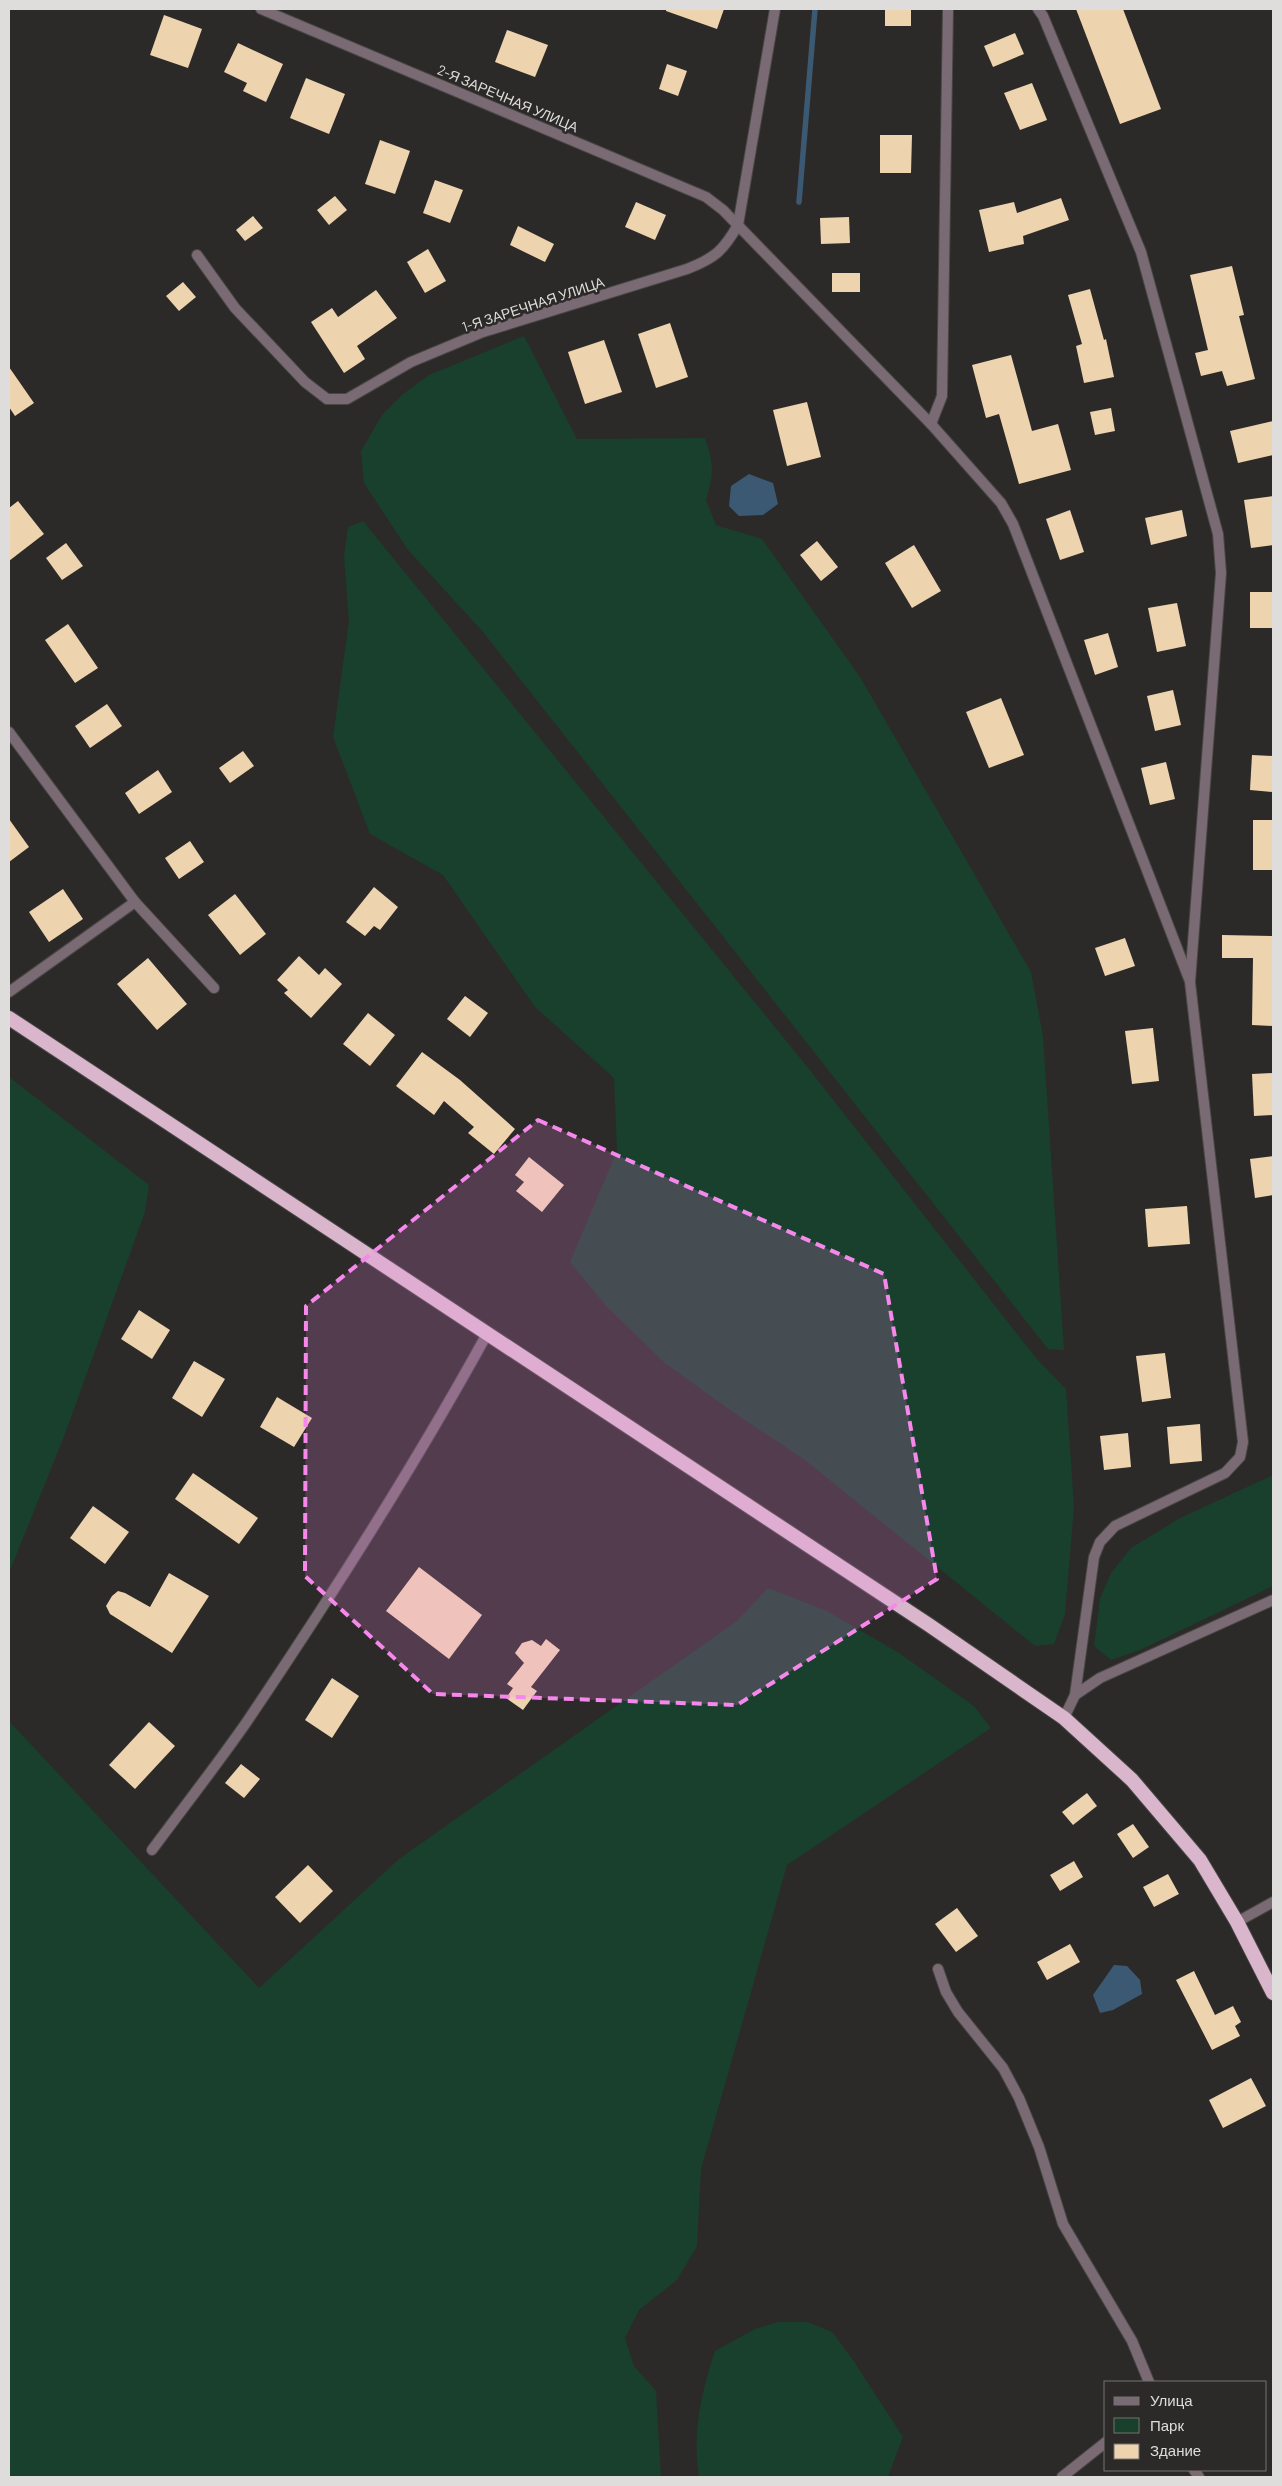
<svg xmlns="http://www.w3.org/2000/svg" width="1282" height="2486" font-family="Barlow,sans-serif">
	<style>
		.green { fill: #193f2d }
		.water { fill: #3c5974 }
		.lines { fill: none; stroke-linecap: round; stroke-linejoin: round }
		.stream { stroke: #3c5974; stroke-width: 5.5 }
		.building { fill: #eed3af }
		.service-casing { stroke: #484745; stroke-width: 12 }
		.minor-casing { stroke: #484745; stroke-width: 12 }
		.trunk-casing { stroke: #484745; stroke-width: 16 }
		.service { stroke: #7a6a74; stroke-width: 10 }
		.minor { stroke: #7a6a74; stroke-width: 10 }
		.trunk { stroke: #dab6cc; stroke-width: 14 }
		.marked { fill: #f688ec; fill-opacity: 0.2; stroke: #f688ec; stroke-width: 4; stroke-dasharray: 10 6; stroke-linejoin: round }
		.labels { text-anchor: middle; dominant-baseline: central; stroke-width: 5; stroke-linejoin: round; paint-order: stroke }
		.street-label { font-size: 14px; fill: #dedddb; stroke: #2c2a28 }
	</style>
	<rect width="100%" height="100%" fill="#2c2a28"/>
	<g class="green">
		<path d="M 524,336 L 577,439 L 705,438 C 714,463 714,475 706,500 L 716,525 L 762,539 L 860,677 L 1031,972 L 1043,1036 L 1064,1350 L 1048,1349 L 483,632 L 408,550 L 364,483 L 361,451 L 382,415 L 403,394 L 429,375 Z"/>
		<path d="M 363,521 L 805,1064 L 1036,1358 L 1066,1389 L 1074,1507 L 1065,1614 L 1054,1644 L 1035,1646 L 805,1460 L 727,1408 L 665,1363 L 607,1307 L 570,1262 L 617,1151 L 614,1078 L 535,1007 L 443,875 L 370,834 L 333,737 L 349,621 L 344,557 L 348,527 Z"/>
		<path d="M 9,1077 L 149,1185 L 145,1212 L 65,1434 L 9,1573 Z"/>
		<path d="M 1273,1475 L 1273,1586 L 1140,1650 L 1111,1660 L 1094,1646 L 1100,1599 L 1111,1573 L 1131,1548 L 1180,1518 Z"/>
		<path d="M 768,1588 L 827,1611 L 899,1653 L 974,1706 L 991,1728 L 787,1865 L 701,2169 L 697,2246 L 677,2280 L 639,2310 L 625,2338 L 634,2366 L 656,2391 L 661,2477 L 9,2477 L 9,1721 L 259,1988 L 399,1859 L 737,1621 Z"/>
		<path d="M 778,2322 L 808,2322 L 832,2332 L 853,2360 L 903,2437 L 888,2477 L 699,2477 C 692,2433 701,2393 715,2351 L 755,2329 Z"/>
	</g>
	<g class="water">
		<path d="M 749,474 L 773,483 L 778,504 L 763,515 L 739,516 L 729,506 L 731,486 Z"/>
		<path d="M 1114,1965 L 1127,1966 L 1140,1980 L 1142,1994 L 1113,2010 L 1100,2013 L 1093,1995 Z"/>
	</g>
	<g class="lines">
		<path class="stream" d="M 799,202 L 815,9"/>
	</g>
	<g class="building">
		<path d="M 666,9 L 724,9 L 717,29 L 666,11 Z"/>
		<rect x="885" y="9" width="26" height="17"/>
		<path d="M 1076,9 L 1123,9 L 1161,109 L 1120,124 Z"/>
		<path d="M 164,15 L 202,29 L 188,68 L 150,55 Z"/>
		<path d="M 507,30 L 548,45 L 535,77 L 495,62 Z"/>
		<path d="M 1015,33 L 1024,54 L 993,67 L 984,46 Z"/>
		<path d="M 238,43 L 283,64 L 266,102 L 243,91 L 247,83 L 224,72 Z"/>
		<path d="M 667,64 L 687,71 L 678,96 L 659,89 Z"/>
		<path d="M 306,78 L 345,94 L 329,134 L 290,118 Z"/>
		<path d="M 1032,83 L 1047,120 L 1020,130 L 1004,93 Z"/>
		<path d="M 880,135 L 912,135 L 911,173 L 880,173 Z"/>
		<path d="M 380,140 L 410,151 L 395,194 L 365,184 Z"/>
		<path d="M 435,180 L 463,190 L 450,223 L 423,213 Z"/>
		<path d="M 335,196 L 347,210 L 329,225 L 317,210 Z"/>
		<path d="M 1061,198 L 1069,220 L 1023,236 L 1024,244 L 989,252 L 979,210 L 1014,202 L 1017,213 Z"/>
		<path d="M 636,202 L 666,215 L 655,240 L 625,227 Z"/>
		<path d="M 253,216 L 263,228 L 245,241 L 236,230 Z"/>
		<path d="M 849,217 L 850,243 L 821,244 L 820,218 Z"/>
		<path d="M 518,226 L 554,244 L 545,262 L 510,245 Z"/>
		<path d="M 428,249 L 446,281 L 425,293 L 407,262 Z"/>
		<path d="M 1232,266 L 1244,315 L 1239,316 L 1255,379 L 1227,386 L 1222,371 L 1201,376 L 1195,353 L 1208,350 L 1190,275 Z"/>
		<rect x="832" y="273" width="28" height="19"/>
		<path d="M 183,282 L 196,297 L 179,311 L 166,296 Z"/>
		<path d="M 1090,289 L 1104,340 L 1106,339 L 1114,377 L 1084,383 L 1076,346 L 1082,344 L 1068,295 Z"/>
		<path d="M 376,290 L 397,318 L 357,346 L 365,359 L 344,373 L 311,322 L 332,308 L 338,317 Z"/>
		<path d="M 670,323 L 688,377 L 656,388 L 638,334 Z"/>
		<path d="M 604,340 L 622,392 L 585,404 L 568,352 Z"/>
		<path d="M 1011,355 L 1032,431 L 1058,424 L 1071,470 L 1019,484 L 999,414 L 986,418 L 972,365 Z"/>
		<path d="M 9,367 L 34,403 L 15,416 L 9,407 Z"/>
		<path d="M 807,402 L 821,457 L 787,466 L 773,410 Z"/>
		<path d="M 1111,408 L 1115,431 L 1095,435 L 1090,412 Z"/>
		<path d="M 1273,421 L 1273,455 L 1238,463 L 1230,431 Z"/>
		<path d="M 1273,496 L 1273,545 L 1251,548 L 1244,500 Z"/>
		<path d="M 18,501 L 44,534 L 9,561 L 9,508 Z"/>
		<path d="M 1070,510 L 1084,552 L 1060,560 L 1046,519 Z"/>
		<path d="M 1182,510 L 1187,536 L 1151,545 L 1145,518 Z"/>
		<path d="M 817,541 L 838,567 L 821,581 L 800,555 Z"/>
		<path d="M 66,543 L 83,566 L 62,580 L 46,558 Z"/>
		<path d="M 914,545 L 941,591 L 912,608 L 885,563 Z"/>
		<rect x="1250" y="592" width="23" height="36"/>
		<path d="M 1177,603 L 1186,646 L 1157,652 L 1148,608 Z"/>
		<path d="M 68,624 L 98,668 L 75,683 L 45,640 Z"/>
		<path d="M 1108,633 L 1118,667 L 1095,675 L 1084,640 Z"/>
		<path d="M 1173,690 L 1181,725 L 1155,731 L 1147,696 Z"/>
		<path d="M 1001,698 L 1024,755 L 989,768 L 966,712 Z"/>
		<path d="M 107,704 L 122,726 L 90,748 L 75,726 Z"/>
		<path d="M 243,751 L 254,766 L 230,783 L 219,768 Z"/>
		<path d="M 1252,755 L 1273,756 L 1273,792 L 1250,790 Z"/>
		<path d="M 1166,762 L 1175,799 L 1150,805 L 1141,768 Z"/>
		<path d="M 158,770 L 172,792 L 139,814 L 125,793 Z"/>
		<path d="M 9,819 L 29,847 L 9,862 Z"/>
		<rect x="1253" y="820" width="20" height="50"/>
		<path d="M 190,841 L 204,862 L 179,879 L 165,858 Z"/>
		<path d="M 374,887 L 398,907 L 380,930 L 374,926 L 365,936 L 346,922 Z"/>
		<path d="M 63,889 L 83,919 L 49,942 L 29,912 Z"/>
		<path d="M 235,894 L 266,934 L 240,955 L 208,915 Z"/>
		<path d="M 1222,935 L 1273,936 L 1273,1026 L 1252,1025 L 1253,958 L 1222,958 Z"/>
		<path d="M 1125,938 L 1135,966 L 1105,976 L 1095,948 Z"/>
		<path d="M 299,956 L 319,975 L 325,968 L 342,984 L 311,1018 L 284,993 L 288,990 L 277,980 Z"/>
		<path d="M 148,958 L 187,1004 L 157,1030 L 117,984 Z"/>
		<path d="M 465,996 L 488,1013 L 470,1037 L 447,1019 Z"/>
		<path d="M 368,1013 L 395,1035 L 370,1066 L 343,1044 Z"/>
		<path d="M 1153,1028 L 1159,1081 L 1132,1084 L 1125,1031 Z"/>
		<path d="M 422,1052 L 460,1080 L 515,1129 L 494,1154 L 468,1133 L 474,1127 L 444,1101 L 434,1115 L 396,1086 Z"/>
		<path d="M 1273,1073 L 1273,1115 L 1254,1116 L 1252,1074 Z"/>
		<path d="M 1273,1156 L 1273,1195 L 1255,1198 L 1250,1159 Z"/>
		<path d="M 529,1157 L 564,1185 L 542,1212 L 516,1191 L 524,1182 L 515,1175 Z"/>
		<path d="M 1187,1206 L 1190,1244 L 1148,1247 L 1145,1209 Z"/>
		<path d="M 139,1310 L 170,1330 L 152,1359 L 121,1339 Z"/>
		<path d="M 1165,1353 L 1171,1398 L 1142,1402 L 1136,1356 Z"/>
		<path d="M 194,1361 L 225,1379 L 202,1417 L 172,1398 Z"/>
		<path d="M 277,1397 L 312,1418 L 294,1447 L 260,1427 Z"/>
		<path d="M 1200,1424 L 1202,1461 L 1170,1464 L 1167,1427 Z"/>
		<path d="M 1128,1433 L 1131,1467 L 1104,1470 L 1100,1436 Z"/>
		<path d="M 193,1473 L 258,1518 L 239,1544 L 175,1499 Z"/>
		<path d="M 93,1506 L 129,1532 L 105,1564 L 70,1538 Z"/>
		<path d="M 419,1567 L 482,1615 L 449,1659 L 386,1611 Z"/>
		<path d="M 169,1573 L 209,1596 L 172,1653 L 110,1614 L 106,1606 L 112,1596 L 118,1591 L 125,1593 L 150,1607 Z"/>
		<path d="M 546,1639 L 560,1650 L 531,1687 L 537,1691 L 523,1710 L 506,1698 L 513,1688 L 507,1684 L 524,1663 L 515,1653 L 522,1643 L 532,1640 L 541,1646 Z"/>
		<path d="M 332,1678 L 359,1696 L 332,1738 L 305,1720 Z"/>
		<path d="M 149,1722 L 175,1746 L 135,1789 L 109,1765 Z"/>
		<path d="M 241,1764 L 260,1779 L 244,1798 L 225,1783 Z"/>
		<path d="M 1087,1793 L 1097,1806 L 1073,1825 L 1062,1812 Z"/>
		<path d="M 1133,1824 L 1149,1847 L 1133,1858 L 1117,1834 Z"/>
		<path d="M 1074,1861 L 1083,1877 L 1060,1891 L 1050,1875 Z"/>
		<path d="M 308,1865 L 333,1891 L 300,1923 L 275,1897 Z"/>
		<path d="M 1168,1874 L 1179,1894 L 1154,1907 L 1143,1887 Z"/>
		<path d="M 957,1908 L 978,1936 L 956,1952 L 935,1924 Z"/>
		<path d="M 1070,1944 L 1080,1962 L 1047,1980 L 1037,1962 Z"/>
		<path d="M 1194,1971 L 1215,2015 L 1233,2006 L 1241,2022 L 1235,2026 L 1240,2036 L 1212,2050 L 1176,1980 Z"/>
		<path d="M 1251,2078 L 1266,2106 L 1223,2128 L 1209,2100 Z"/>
	</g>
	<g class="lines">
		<g class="service-casing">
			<g id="service">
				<path d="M 197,255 L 235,308 L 305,382 L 327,399"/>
				<path d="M 1075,1695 L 1100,1678 L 1273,1600"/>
				<path d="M 152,1850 C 183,1808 216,1766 246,1723 C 331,1597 414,1467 487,1334"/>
				<path d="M 1237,1922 L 1273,1902"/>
				<path d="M 938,1969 L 946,1992 L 958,2012 L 1003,2068 L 1019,2098 L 1039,2147 L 1063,2224 L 1132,2341 L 1149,2382"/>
				<path d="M 1194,2470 L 1199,2477"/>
				<path d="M 1062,2477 L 1106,2442"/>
			</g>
		</g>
		<g class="minor-casing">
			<g id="minor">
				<path d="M 261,9 L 706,197 L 723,210 L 931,424 L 1001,503 L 1013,524 L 1189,979"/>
				<path d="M 1038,9 L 1043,16 L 1141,252 L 1218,534 L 1221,573 L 1190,982 L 1243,1442 L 1240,1457 L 1225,1473 L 1115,1526 L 1100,1542 L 1094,1557 L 1075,1695 L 1064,1718"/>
				<path d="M 327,399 L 347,399 L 411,362 L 483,332 L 687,269 C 715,258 723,251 738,225 L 775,9"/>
				<path d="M 931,424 L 942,396 L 948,9"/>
				<path d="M 9,732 L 135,902 L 214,988"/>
				<path d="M 9,992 L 135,902"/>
			</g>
		</g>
		<g class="trunk-casing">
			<path id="trunk" d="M 9,1018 L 929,1625 L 1064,1718 L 1132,1780 L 1200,1860 L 1237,1922 L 1273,1993"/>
		</g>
		<use href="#service" class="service"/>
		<use href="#minor" class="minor"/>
		<use href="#trunk" class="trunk"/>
	</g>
	<path class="marked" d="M 538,1120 L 884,1274 L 937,1579 L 737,1705 L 433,1694 L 305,1576 L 306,1306 Z"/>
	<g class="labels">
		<g class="street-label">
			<text transform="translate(508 98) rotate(23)">2-Я ЗАРЕЧНАЯ УЛИЦА</text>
			<text transform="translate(533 304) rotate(-18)">1-Я ЗАРЕЧНАЯ УЛИЦА</text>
		</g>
	</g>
	<rect width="1282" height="2486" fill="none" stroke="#dedddb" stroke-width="20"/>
	<rect x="1104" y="2381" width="162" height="90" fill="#2c2a28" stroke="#737270"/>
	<rect x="1114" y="2397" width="25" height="8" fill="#7a6a74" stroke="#737270"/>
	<text x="1150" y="2406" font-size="15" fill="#dedddb">Улица</text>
	<rect x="1114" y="2418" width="25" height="15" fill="#193f2d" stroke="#737270"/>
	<text x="1150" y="2431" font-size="15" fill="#dedddb">Парк</text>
	<rect x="1114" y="2444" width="25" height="15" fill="#eed3af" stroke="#737270"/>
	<text x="1150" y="2456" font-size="15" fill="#dedddb">Здание</text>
</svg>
